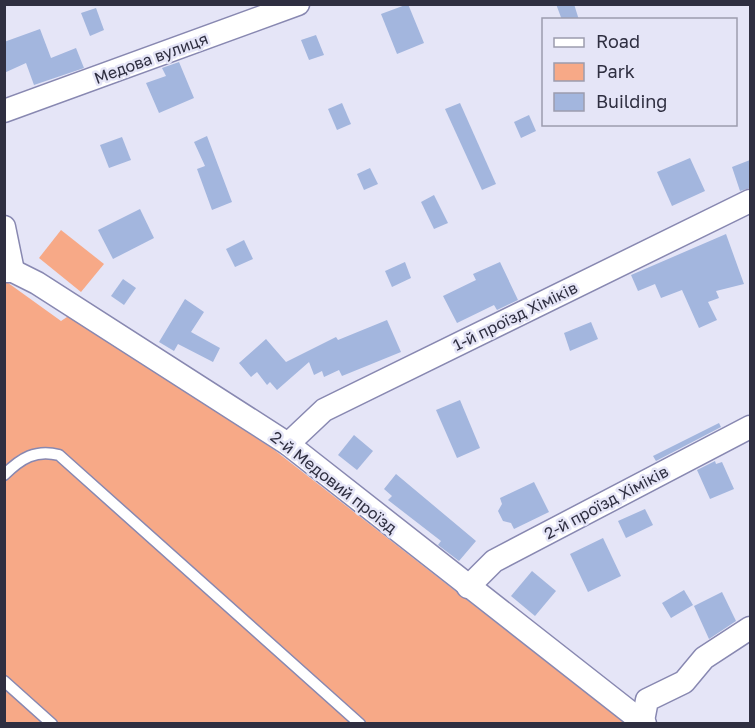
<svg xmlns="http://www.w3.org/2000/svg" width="755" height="728" font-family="'Golos Text',sans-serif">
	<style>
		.green { fill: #f7a987 }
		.building { fill: #a3b6de }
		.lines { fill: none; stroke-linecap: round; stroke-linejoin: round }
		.lane-casing { stroke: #8888b1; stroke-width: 13 }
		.street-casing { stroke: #8888b1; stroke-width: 25 }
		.lane { stroke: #fff; stroke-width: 10 }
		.street { stroke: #fff; stroke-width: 22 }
		.labels { text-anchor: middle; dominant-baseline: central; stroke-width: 5; stroke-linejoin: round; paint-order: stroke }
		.street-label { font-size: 16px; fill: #2f2f41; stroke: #e5e5f7 }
	</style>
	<rect width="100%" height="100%" fill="#e5e5f7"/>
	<g class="green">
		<path d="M 61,230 L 104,264 L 81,292 L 39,258 Z"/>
		<path d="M 4,280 L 61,321 L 70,315 L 273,449 L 625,723 L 5,723 Z"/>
	</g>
	<g class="building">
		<path d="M 408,4 L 424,43 L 397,54 L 381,14 Z"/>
		<path d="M 556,4 L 574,4 L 579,20 L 562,20 Z"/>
		<path d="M 96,8 L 104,30 L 90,36 L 81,13 Z"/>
		<path d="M 40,29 L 51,58 L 76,48 L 84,68 L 34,85 L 26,63 L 4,73 L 4,42 Z"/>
		<path d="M 316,35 L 324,55 L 309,60 L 301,40 Z"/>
		<path d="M 179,62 L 194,98 L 159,113 L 146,83 L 166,76 L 162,68 Z"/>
		<path d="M 342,103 L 351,124 L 337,130 L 328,109 Z"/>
		<path d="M 460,103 L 496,184 L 482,190 L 445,109 Z"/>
		<path d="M 529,115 L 536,131 L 521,138 L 514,122 Z"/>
		<path d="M 207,136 L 232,202 L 212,210 L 197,169 L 205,166 L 194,142 Z"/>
		<path d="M 122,137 L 131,160 L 109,168 L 100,145 Z"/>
		<path d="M 690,158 L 705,191 L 672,206 L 657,172 Z"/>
		<path d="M 750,160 L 750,188 L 740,191 L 732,167 Z"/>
		<path d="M 370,168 L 378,184 L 364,190 L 357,174 Z"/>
		<path d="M 434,195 L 448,223 L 434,229 L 421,202 Z"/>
		<path d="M 140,209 L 154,238 L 113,259 L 98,230 Z"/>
		<path d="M 726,234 L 744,284 L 716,291 L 719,298 L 708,302 L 717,320 L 699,328 L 682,290 L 661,298 L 655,284 L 638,291 L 631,275 Z"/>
		<path d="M 244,240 L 253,259 L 235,267 L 226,249 Z"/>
		<path d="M 405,262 L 411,278 L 392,287 L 385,271 Z"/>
		<path d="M 500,262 L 518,300 L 497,310 L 494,305 L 457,323 L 443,296 L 476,280 L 473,274 Z"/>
		<path d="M 123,279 L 136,288 L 124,305 L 111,296 Z"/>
		<path d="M 185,299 L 204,312 L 191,332 L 220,348 L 213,362 L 178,344 L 174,351 L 159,342 Z"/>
		<path d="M 387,320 L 401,352 L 342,376 L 339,370 L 324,377 L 322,371 L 314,375 L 309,362 L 277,390 L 270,382 L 267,385 L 257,372 L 251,377 L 239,363 L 266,339 L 286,362 L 336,337 L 338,340 Z"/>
		<path d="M 591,322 L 598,339 L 570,351 L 564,333 Z"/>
		<path d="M 460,400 L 480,448 L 457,458 L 436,410 Z"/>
		<path d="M 719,423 L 721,427 L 656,461 L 653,456 Z"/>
		<path d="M 354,435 L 373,451 L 357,470 L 338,455 Z"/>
		<path d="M 715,461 L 716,464 L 722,462 L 734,489 L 710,499 L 697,470 Z"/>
		<path d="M 396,474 L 476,541 L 459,561 L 438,545 L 441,541 L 388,500 L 392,496 L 384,489 Z"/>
		<path d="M 534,482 L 549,512 L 514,529 L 511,523 L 503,521 L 498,511 L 502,504 L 500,498 Z"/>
		<path d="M 645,509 L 653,525 L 626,538 L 618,521 Z"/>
		<path d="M 603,538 L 621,576 L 588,592 L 570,554 Z"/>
		<path d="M 532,571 L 556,591 L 535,616 L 511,596 Z"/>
		<path d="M 684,590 L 693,605 L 671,618 L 662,603 Z"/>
		<path d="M 722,592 L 736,621 L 709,639 L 694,606 Z"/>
	</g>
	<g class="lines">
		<g class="lane-casing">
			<g id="lane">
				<path d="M 4,475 C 21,458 36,449 59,455 L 360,724"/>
				<path d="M 4,681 L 52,724"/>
			</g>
		</g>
		<g class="street-casing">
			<g id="street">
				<path d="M 4,111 L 298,4"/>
				<path d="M 4,227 L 13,271"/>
				<path d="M 4,271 L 13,271 L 37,283 L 288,444 L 645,724"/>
				<path d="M 288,444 L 324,410 L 750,201"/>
				<path d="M 468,587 L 494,561 L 750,427"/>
				<path d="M 643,721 L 647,700 L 684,682 L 704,658 L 750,628"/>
			</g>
		</g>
		<use href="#lane" class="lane"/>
		<use href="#street" class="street"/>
	</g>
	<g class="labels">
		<g class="street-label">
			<text transform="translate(151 58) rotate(-20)">Медова вулиця</text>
			<text transform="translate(515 316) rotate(-26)">1-й проїзд Хіміків</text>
			<text transform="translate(334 482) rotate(38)">2-й Медовий проїзд</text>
			<text transform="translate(606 502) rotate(-28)">2-й проїзд Хіміків</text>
		</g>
	</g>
	<rect width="755" height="728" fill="none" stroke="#2f2f41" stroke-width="12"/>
	<rect x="542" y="18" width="195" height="108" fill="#e5e5f7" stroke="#9c9cae" stroke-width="1.5"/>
	<rect x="554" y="38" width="30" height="9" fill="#ffffff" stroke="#9c9cae" stroke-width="1.5"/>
	<text x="596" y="48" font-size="18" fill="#2f2f41">Road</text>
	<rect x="554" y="63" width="30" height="18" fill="#f7a987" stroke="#9c9cae" stroke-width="1.5"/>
	<text x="596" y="78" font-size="18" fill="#2f2f41">Park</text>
	<rect x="554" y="93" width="30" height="18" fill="#a3b6de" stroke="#9c9cae" stroke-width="1.5"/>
	<text x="596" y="108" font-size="18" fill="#2f2f41">Building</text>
</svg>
